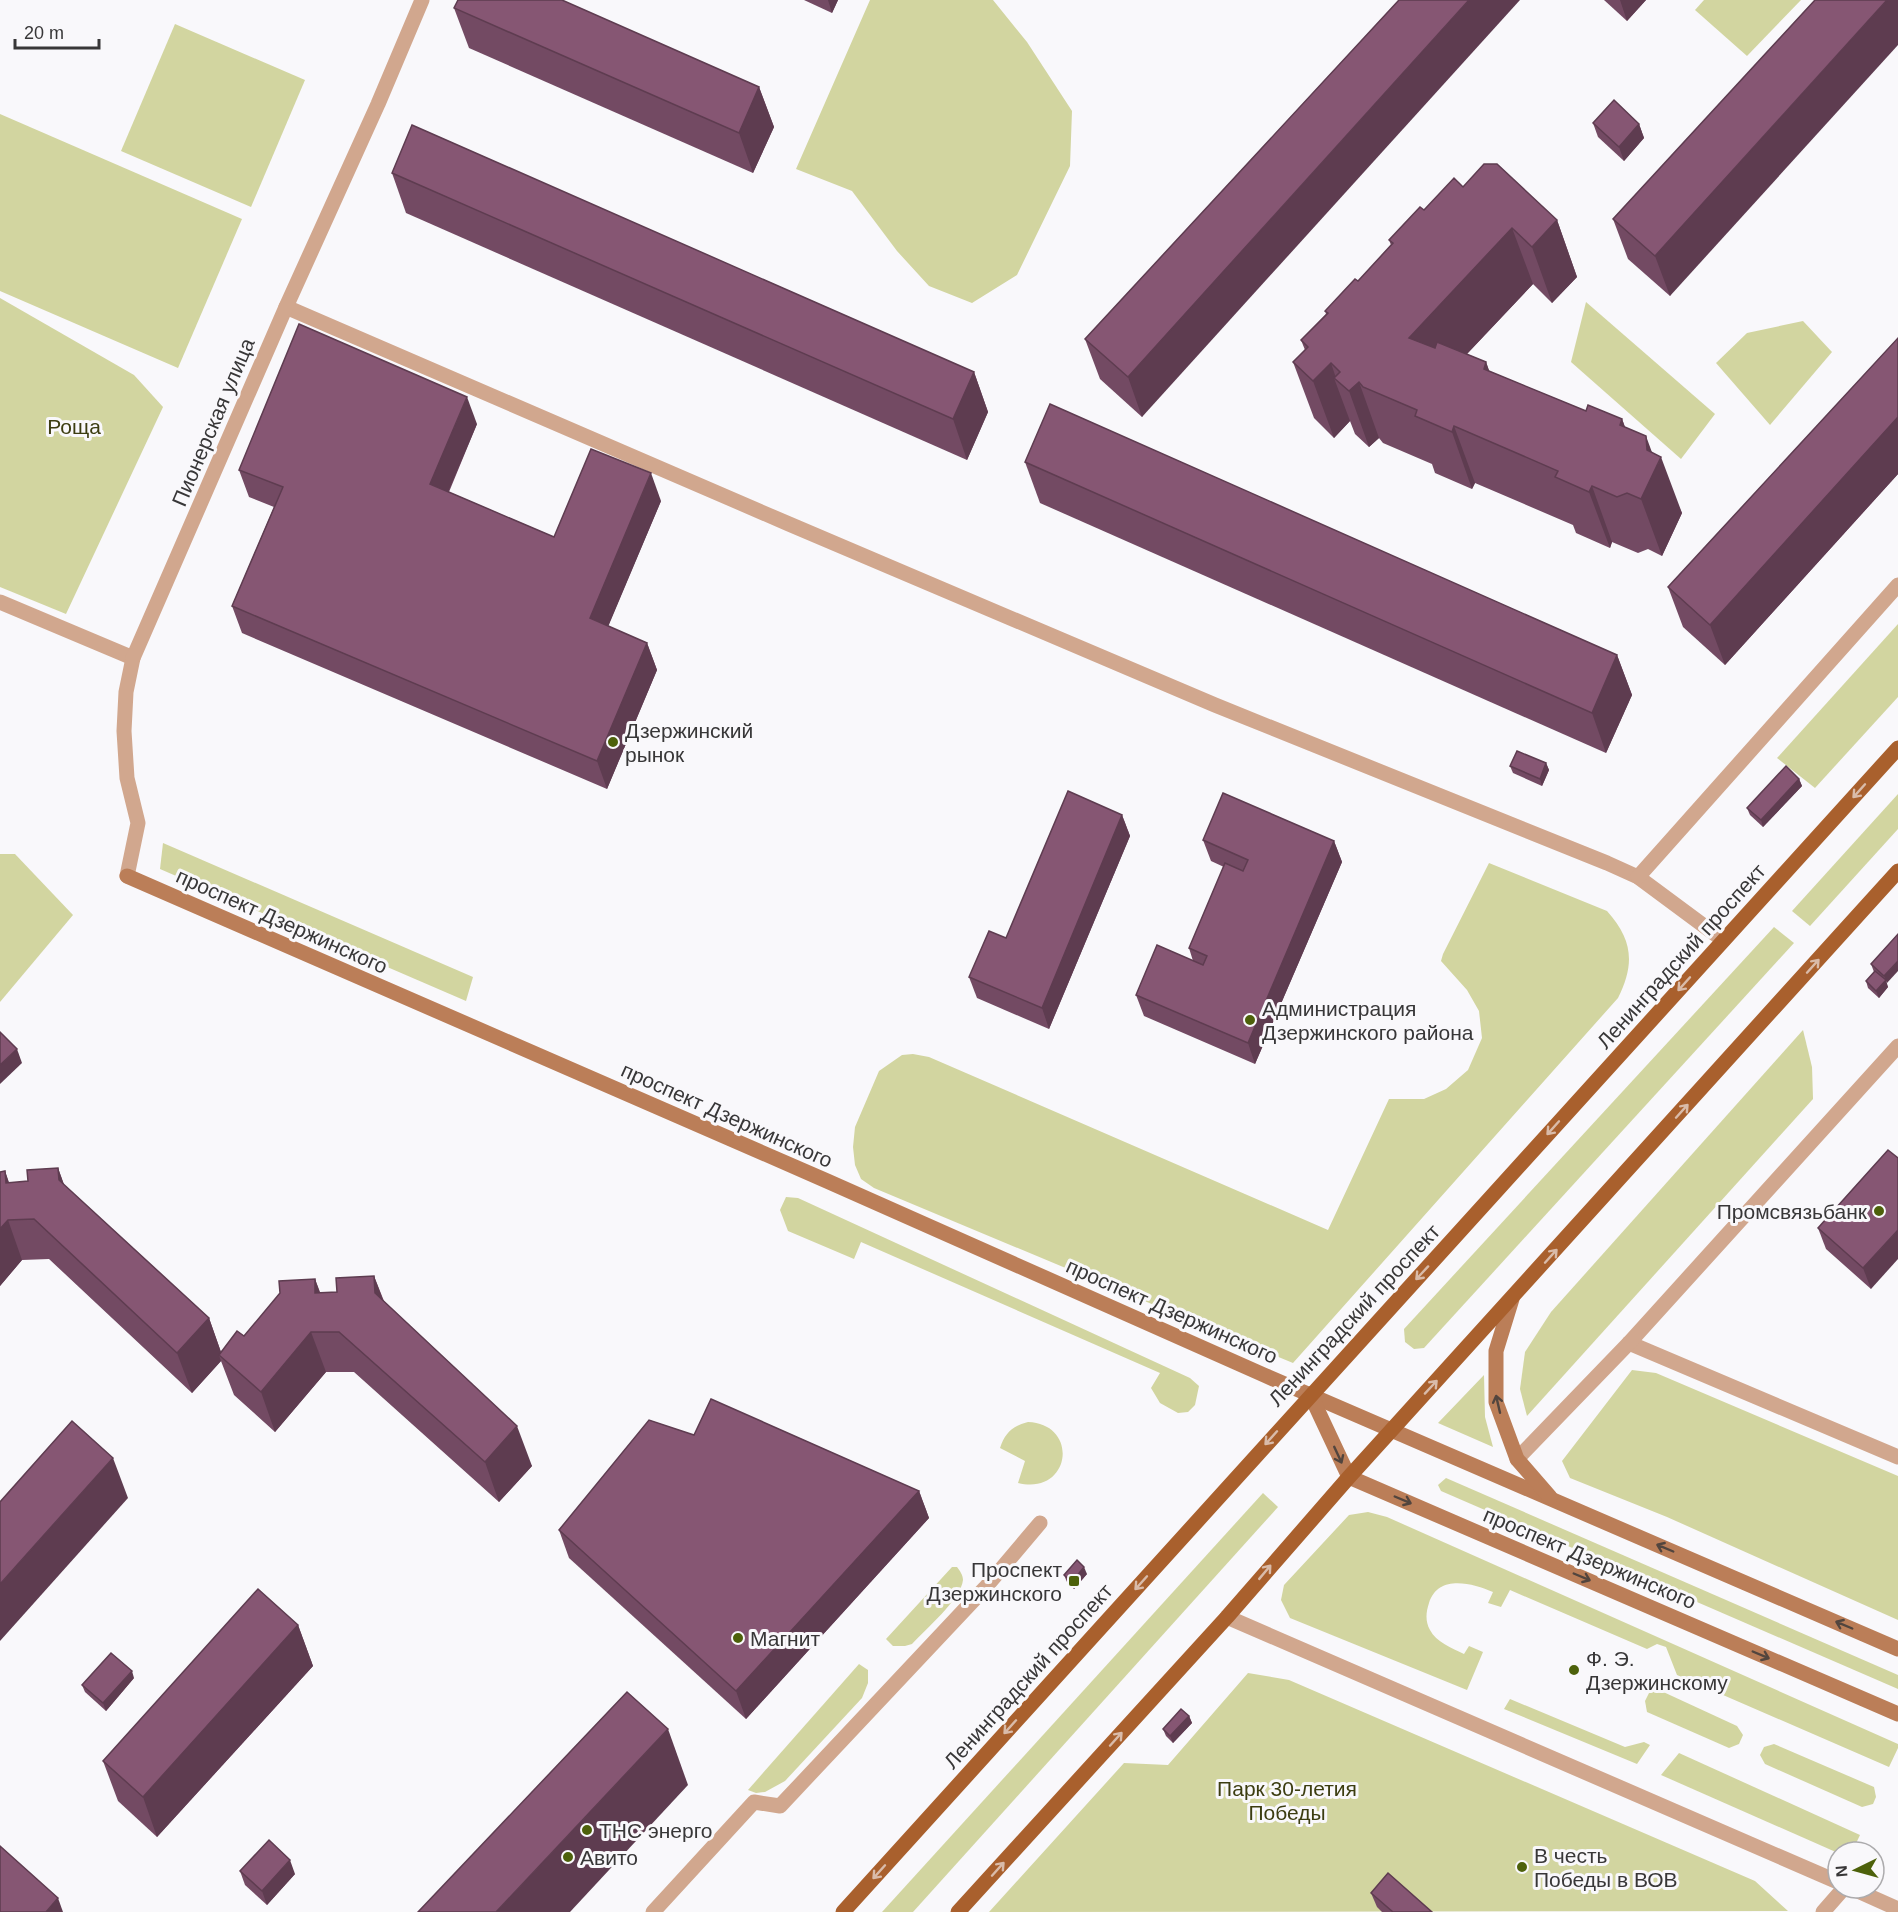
<svg xmlns="http://www.w3.org/2000/svg" width="1898" height="1912" font-family="Helvetica,sans-serif">
	<style>
		.green { fill: #d2d5a0 }
		.lines { fill: none; stroke-linecap: round; stroke-linejoin: round }
		.street { stroke: #d1a78e; stroke-width: 15 }
		.secondary { stroke: #bb7e58; stroke-width: 15 }
		.primary { stroke: #a9602d; stroke-width: 15 }
		.wall { fill: #734a63 }
		.shaded-wall { fill: #5e3c50 }
		.building { fill: #865673; stroke: #5e3c50; stroke-width: 1.5 }
		.oneway { stroke: #d9bba9 }
		.oneway2 { stroke: #52453e }
		.poi-dot { fill: #4d610b; stroke: #f9f8fb; stroke-width: 2 }
		.labels { text-anchor: middle; dominant-baseline: central; stroke-width: 6; stroke-linejoin: round; paint-order: stroke }
		.street-label { font-size: 21px; fill: #383738; stroke: #f9f8fb }
		.park-label { font-size: 21px; fill: #3c3d11; stroke: #f9f8fb }
		.poi-label { font-size: 21px; fill: #383738; stroke: #f9f8fb; text-anchor: start }
	</style>
	<rect width="100%" height="100%" fill="#f9f8fb"/>
	<g class="green">
		<path d="M 870,0 L 993,0 L 1027,42 L 1072,111 L 1070,166 L 1017,275 L 972,303 L 929,286 L 897,251 L 852,191 L 796,169 Z"/>
		<path d="M 1704,0 L 1801,0 L 1747,56 L 1695,10 Z"/>
		<path d="M 175,24 L 305,80 L 251,207 L 121,151 Z"/>
		<path d="M 0,114 L 242,219 L 178,368 L 0,291 Z"/>
		<path d="M 0,298 L 134,375 L 163,407 L 66,614 L 0,587 Z"/>
		<path d="M 1586,302 L 1715,414 L 1681,459 L 1571,362 Z"/>
		<path d="M 1803,321 L 1832,352 L 1770,425 L 1716,363 L 1747,333 Z"/>
		<path d="M 1898,624 L 1898,697 L 1815,788 L 1777,758 Z"/>
		<path d="M 1898,794 L 1898,829 L 1810,926 L 1792,911 Z"/>
		<path d="M 163,843 L 473,977 L 466,1001 L 160,869 Z"/>
		<path d="M 0,854 L 15,854 L 73,915 L 0,1002 Z"/>
		<path d="M 1489,863 L 1607,911 C 1633,940 1635,964 1618,998 L 1293,1363 L 874,1188 L 861,1179 L 855,1165 L 853,1147 L 855,1127 L 879,1071 L 902,1055 L 913,1054 L 929,1057 L 1328,1230 L 1389,1099 L 1424,1099 L 1446,1089 L 1468,1070 L 1482,1038 L 1479,1011 L 1467,990 L 1441,961 L 1443,954 Z"/>
		<path d="M 1774,927 L 1794,943 L 1424,1348 L 1414,1349 L 1405,1342 L 1404,1329 Z"/>
		<path d="M 1803,1030 L 1812,1067 L 1813,1099 L 1527,1416 L 1520,1389 L 1525,1352 L 1551,1312 Z"/>
		<path d="M 786,1197 L 798,1198 L 1190,1378 L 1199,1386 L 1195,1405 L 1188,1412 L 1178,1413 L 1160,1403 L 1151,1388 L 1160,1373 L 861,1242 L 854,1259 L 788,1231 L 780,1210 Z"/>
		<path d="M 1632,1370 L 1656,1373 L 1898,1476 L 1898,1620 L 1667,1517 L 1570,1478 L 1562,1461 Z"/>
		<path d="M 1484,1375 L 1485,1417 L 1493,1447 L 1438,1423 Z"/>
		<path d="M 1028,1422 C 1080,1424 1071,1496 1018,1483 L 1025,1461 L 1000,1448 C 1005,1433 1012,1426 1028,1422 Z"/>
		<path d="M 1446,1478 L 1898,1675 L 1898,1689 L 1441,1491 L 1438,1485 Z"/>
		<path d="M 1263,1493 L 1278,1507 L 913,1912 L 882,1912 Z"/>
		<path d="M 1368,1512 L 1387,1517 L 1898,1744 L 1898,1748 L 1889,1767 L 1677,1675 L 1666,1647 L 1657,1644 L 1647,1649 L 1510,1590 L 1501,1607 L 1488,1603 L 1493,1592 C 1472,1583 1438,1574 1429,1603 C 1426,1612 1425,1621 1430,1630 C 1436,1642 1452,1648 1464,1654 L 1469,1646 L 1483,1652 L 1467,1690 L 1290,1618 L 1281,1600 L 1284,1585 L 1349,1515 Z"/>
		<path d="M 952,1567 L 957,1567 C 960,1571 963,1575 963,1580 C 961,1599 925,1630 912,1644 L 905,1646 L 893,1646 L 886,1639 Z"/>
		<path d="M 859,1664 L 868,1670 L 868,1683 L 862,1698 L 785,1781 L 765,1792 L 756,1793 L 748,1790 Z"/>
		<path d="M 1248,1673 L 1289,1680 L 1755,1881 L 1788,1911 L 989,1912 L 1124,1763 L 1168,1765 Z"/>
		<path d="M 1659,1690 L 1737,1726 L 1743,1735 L 1739,1744 L 1729,1748 L 1647,1712 L 1645,1701 L 1649,1693 Z"/>
		<path d="M 1510,1699 L 1625,1747 L 1644,1742 L 1650,1745 L 1637,1764 L 1504,1709 Z"/>
		<path d="M 1774,1744 L 1874,1787 L 1876,1797 L 1873,1804 L 1862,1807 L 1765,1764 L 1760,1755 L 1764,1747 Z"/>
		<path d="M 1679,1753 L 1860,1835 L 1852,1852 L 1838,1853 L 1661,1775 Z"/>
	</g>
	<g class="lines">
		<g class="street">
			<path d="M 286,307 L 789,524 L 1215,705 L 1607,863 L 1638,877 L 1723,940"/>
			<path d="M 0,602 L 133,658"/>
			<path d="M 127,876 L 138,823 L 127,778 L 124,731 L 126,692 L 133,658 L 286,307 L 378,104 L 422,0"/>
			<path d="M 1638,877 L 1898,585"/>
			<path d="M 1629,1343 L 1898,1457"/>
			<path d="M 1517,1459 L 1629,1343 L 1898,1046"/>
			<path d="M 1227,1617 L 1838,1882"/>
			<path d="M 1851,1888 L 1898,1909"/>
			<path d="M 653,1912 L 754,1802 L 780,1806 L 985,1588 L 1040,1523"/>
			<path d="M 1823,1912 L 1844,1888"/>
		</g>
		<g class="secondary">
			<path d="M 127,876 L 827,1181 L 1264,1375 L 1898,1649"/>
			<path d="M 1512,1299 L 1496,1351 L 1496,1402 L 1517,1459 L 1550,1497"/>
			<path d="M 1310,1394 L 1349,1477 L 1898,1714"/>
		</g>
		<g class="primary">
			<path d="M 843,1912 C 1194,1523 1546,1135 1898,748"/>
			<path d="M 958,1912 L 1227,1617 L 1349,1477 L 1898,871"/>
		</g>
	</g>
	<g class="wall">
		<path d="M 804,0 L 838,0 L 832,13 Z"/>
		<path d="M 1399,0 L 1142,417 L 1100,379 L 1085,339 Z"/>
		<path d="M 1604,0 L 1646,0 L 1627,21 Z"/>
		<path d="M 1815,0 L 1670,296 L 1628,259 L 1613,219 Z"/>
		<path d="M 454,8 L 759,87 L 774,127 L 753,173 L 469,48 Z"/>
		<path d="M 1593,123 L 1639,124 L 1644,138 L 1624,161 L 1598,137 Z"/>
		<path d="M 392,173 L 974,372 L 988,412 L 967,460 L 406,213 Z"/>
		<path d="M 1463,187 L 1557,220 L 1577,277 L 1552,303 L 1533,284 L 1467,354 L 1486,362 L 1489,371 L 1586,411 L 1622,419 L 1625,427 L 1652,453 L 1682,513 L 1662,556 L 1648,549 L 1638,553 L 1612,542 L 1610,548 L 1576,533 L 1573,525 L 1475,483 L 1472,489 L 1435,473 L 1432,464 L 1383,443 L 1379,438 L 1369,447 L 1355,434 L 1350,421 L 1334,438 L 1314,418 L 1293,362 L 1305,350 L 1301,340 L 1326,314 L 1325,311 L 1358,281 L 1391,245 L 1389,240 L 1424,210 Z"/>
		<path d="M 1898,338 L 1898,474 L 1725,665 L 1683,627 L 1668,587 Z"/>
		<path d="M 477,424 L 449,492 L 554,537 L 661,501 L 608,626 L 647,643 L 657,670 L 607,789 L 242,633 L 232,606 L 274,507 L 249,497 L 239,470 Z"/>
		<path d="M 1025,462 L 1617,655 L 1632,695 L 1606,753 L 1040,503 Z"/>
		<path d="M 1546,763 L 1549,770 L 1542,786 L 1513,773 L 1510,766 Z"/>
		<path d="M 1799,779 L 1802,786 L 1763,827 L 1750,815 L 1747,808 Z"/>
		<path d="M 1122,815 L 1130,836 L 1049,1029 L 977,998 L 969,977 Z"/>
		<path d="M 1203,840 L 1334,841 L 1342,862 L 1255,1064 L 1144,1016 L 1136,995 L 1193,961 L 1189,948 L 1224,867 L 1211,861 Z"/>
		<path d="M 1898,934 L 1886,983 L 1888,987 L 1879,998 L 1868,988 L 1866,981 L 1874,972 L 1871,964 Z"/>
		<path d="M 1888,1150 L 1871,1289 L 1826,1249 L 1818,1228 Z"/>
		<path d="M 58,1168 L 64,1185 L 209,1318 L 221,1352 L 244,1336 L 315,1279 L 320,1292 L 337,1292 L 374,1276 L 384,1301 L 532,1466 L 499,1502 L 354,1372 L 326,1372 L 275,1432 L 234,1395 L 221,1361 L 192,1393 L 49,1259 L 22,1260 L 0,1286 L 0,1172 L 5,1171 L 9,1183 L 28,1181 Z"/>
		<path d="M 694,1435 L 919,1491 L 929,1518 L 746,1719 L 569,1558 L 559,1530 Z"/>
		<path d="M 1087,1574 L 1074,1589 L 1067,1582 L 1064,1575 Z"/>
		<path d="M 298,1625 L 313,1666 L 157,1837 L 118,1801 L 103,1761 Z"/>
		<path d="M 134,1678 L 106,1711 L 85,1692 L 82,1685 Z"/>
		<path d="M 1189,1716 L 1192,1723 L 1173,1743 L 1166,1736 L 1163,1729 Z"/>
		<path d="M 240,1871 L 295,1874 L 267,1905 L 245,1885 Z"/>
		<path d="M 1371,1893 L 1432,1912 L 1382,1912 L 1377,1907 Z"/>
	</g>
	<g class="shaded-wall">
		<path d="M 828,0 L 838,0 L 832,13 Z"/>
		<path d="M 1469,0 L 1520,0 L 1142,417 L 1128,377 Z"/>
		<path d="M 1620,0 L 1646,0 L 1627,21 Z"/>
		<path d="M 1887,0 L 1898,0 L 1898,45 L 1670,296 L 1655,256 Z"/>
		<path d="M 759,87 L 774,127 L 753,173 L 739,133 Z"/>
		<path d="M 1639,124 L 1644,138 L 1624,161 L 1619,147 Z"/>
		<path d="M 1557,220 L 1577,277 L 1552,303 L 1532,247 Z"/>
		<path d="M 1512,228 L 1533,284 L 1429,394 L 1409,338 Z"/>
		<path d="M 1486,362 L 1507,419 L 1484,369 Z"/>
		<path d="M 1331,363 L 1337,381 L 1334,378 L 1350,421 L 1334,438 L 1313,381 Z"/>
		<path d="M 974,372 L 988,412 L 967,460 L 953,419 Z"/>
		<path d="M 1359,382 L 1379,438 L 1369,447 L 1349,391 Z"/>
		<path d="M 467,397 L 477,424 L 440,511 L 430,484 Z"/>
		<path d="M 1898,417 L 1898,474 L 1725,665 L 1710,625 Z"/>
		<path d="M 1622,419 L 1643,476 L 1620,425 Z"/>
		<path d="M 1454,426 L 1475,483 L 1472,489 L 1452,432 Z"/>
		<path d="M 1646,436 L 1657,466 L 1661,457 L 1682,513 L 1662,556 L 1641,499 L 1647,450 Z"/>
		<path d="M 651,473 L 661,501 L 600,646 L 590,618 Z"/>
		<path d="M 1592,486 L 1612,542 L 1610,548 L 1589,492 Z"/>
		<path d="M 647,643 L 657,670 L 607,789 L 597,761 Z"/>
		<path d="M 1617,655 L 1632,695 L 1606,753 L 1592,713 Z"/>
		<path d="M 1546,763 L 1549,770 L 1542,786 L 1540,779 Z"/>
		<path d="M 1799,779 L 1802,786 L 1763,827 L 1761,820 Z"/>
		<path d="M 1122,815 L 1130,836 L 1049,1029 L 1042,1008 Z"/>
		<path d="M 1334,841 L 1342,862 L 1255,1064 L 1248,1043 Z"/>
		<path d="M 1898,961 L 1898,971 L 1887,983 L 1884,976 Z"/>
		<path d="M 1886,980 L 1888,987 L 1879,998 L 1876,991 Z"/>
		<path d="M 17,1049 L 22,1063 L 0,1084 L 0,1065 Z"/>
		<path d="M 58,1168 L 73,1209 L 59,1180 Z"/>
		<path d="M 5,1171 L 19,1212 L 6,1183 Z"/>
		<path d="M 8,1220 L 22,1260 L 0,1286 L 0,1229 Z"/>
		<path d="M 1898,1230 L 1898,1259 L 1871,1289 L 1863,1268 Z"/>
		<path d="M 374,1276 L 389,1316 L 375,1293 Z"/>
		<path d="M 315,1279 L 329,1319 L 330,1333 L 315,1293 Z"/>
		<path d="M 209,1318 L 223,1358 L 219,1355 L 221,1361 L 192,1393 L 177,1353 Z"/>
		<path d="M 311,1332 L 326,1372 L 275,1432 L 261,1392 Z"/>
		<path d="M 517,1426 L 532,1466 L 499,1502 L 485,1462 Z"/>
		<path d="M 113,1458 L 128,1498 L 0,1641 L 0,1584 Z"/>
		<path d="M 919,1491 L 929,1518 L 746,1719 L 736,1691 Z"/>
		<path d="M 1084,1567 L 1087,1574 L 1074,1589 L 1072,1582 Z"/>
		<path d="M 298,1625 L 313,1666 L 157,1837 L 143,1797 Z"/>
		<path d="M 132,1671 L 134,1678 L 106,1711 L 103,1703 Z"/>
		<path d="M 1189,1716 L 1192,1723 L 1173,1743 L 1170,1736 Z"/>
		<path d="M 668,1729 L 688,1785 L 570,1912 L 496,1912 Z"/>
		<path d="M 290,1860 L 295,1874 L 267,1905 L 262,1891 Z"/>
		<path d="M 58,1898 L 63,1912 L 46,1912 Z"/>
	</g>
	<g class="building">
		<path d="M 458,0 L 562,0 L 759,87 L 739,133 L 454,8 Z"/>
		<path d="M 1399,0 L 1469,0 L 1128,377 L 1085,339 Z"/>
		<path d="M 1815,0 L 1887,0 L 1655,256 L 1613,219 Z"/>
		<path d="M 1614,100 L 1639,124 L 1619,147 L 1593,123 Z"/>
		<path d="M 412,125 L 974,372 L 953,419 L 392,173 Z"/>
		<path d="M 1484,164 L 1497,164 L 1557,220 L 1532,247 L 1512,228 L 1409,338 L 1435,348 L 1437,342 L 1486,362 L 1484,369 L 1586,411 L 1588,405 L 1622,419 L 1620,425 L 1646,436 L 1647,450 L 1661,457 L 1641,499 L 1627,493 L 1617,497 L 1592,486 L 1589,492 L 1555,477 L 1558,471 L 1454,426 L 1452,432 L 1415,416 L 1417,410 L 1363,387 L 1359,382 L 1349,391 L 1334,378 L 1340,372 L 1331,363 L 1313,381 L 1293,362 L 1308,347 L 1301,340 L 1328,313 L 1325,311 L 1355,279 L 1358,281 L 1393,243 L 1389,240 L 1420,207 L 1424,210 L 1454,178 L 1463,187 Z"/>
		<path d="M 299,324 L 467,397 L 430,484 L 554,537 L 591,449 L 651,473 L 590,618 L 647,643 L 597,761 L 232,606 L 283,487 L 239,470 Z"/>
		<path d="M 1898,338 L 1898,417 L 1710,625 L 1668,587 Z"/>
		<path d="M 1050,404 L 1617,655 L 1592,713 L 1025,462 Z"/>
		<path d="M 1517,751 L 1546,763 L 1540,779 L 1510,766 Z"/>
		<path d="M 1786,766 L 1799,779 L 1761,820 L 1747,808 Z"/>
		<path d="M 1068,791 L 1122,815 L 1042,1008 L 969,977 L 989,931 L 1006,938 Z"/>
		<path d="M 1223,793 L 1334,841 L 1248,1043 L 1136,995 L 1157,945 L 1203,965 L 1207,956 L 1189,948 L 1225,863 L 1243,871 L 1248,860 L 1203,840 Z"/>
		<path d="M 1898,934 L 1898,961 L 1884,976 L 1871,964 Z"/>
		<path d="M 1875,971 L 1886,980 L 1876,991 L 1866,981 Z"/>
		<path d="M 0,1032 L 17,1049 L 0,1065 Z"/>
		<path d="M 1888,1150 L 1898,1158 L 1898,1230 L 1863,1268 L 1818,1228 Z"/>
		<path d="M 58,1168 L 59,1180 L 209,1318 L 177,1353 L 34,1219 L 8,1220 L 0,1229 L 0,1172 L 5,1171 L 6,1183 L 28,1181 L 27,1170 Z"/>
		<path d="M 374,1276 L 375,1293 L 517,1426 L 485,1462 L 339,1332 L 311,1332 L 261,1392 L 219,1355 L 237,1331 L 244,1336 L 280,1293 L 279,1281 L 315,1279 L 315,1293 L 337,1292 L 336,1278 Z"/>
		<path d="M 711,1399 L 919,1491 L 736,1691 L 559,1530 L 649,1420 L 694,1435 Z"/>
		<path d="M 72,1421 L 113,1458 L 0,1584 L 0,1502 Z"/>
		<path d="M 1077,1560 L 1084,1567 L 1072,1582 L 1064,1575 Z"/>
		<path d="M 258,1589 L 298,1625 L 143,1797 L 103,1761 Z"/>
		<path d="M 111,1653 L 132,1671 L 103,1703 L 82,1685 Z"/>
		<path d="M 627,1692 L 668,1729 L 496,1912 L 418,1912 Z"/>
		<path d="M 1181,1709 L 1189,1716 L 1170,1736 L 1163,1729 Z"/>
		<path d="M 269,1840 L 290,1860 L 262,1891 L 240,1871 Z"/>
		<path d="M 0,1846 L 58,1898 L 46,1912 L 0,1912 Z"/>
		<path d="M 1388,1873 L 1432,1912 L 1393,1912 L 1371,1893 Z"/>
	</g>
	<defs><path id="oneway-shaft" d="M-6 0H5M1.5-3L5.5 0L1.5 3" fill="none" stroke-width="1.6" stroke-linecap="round" stroke-linejoin="round" transform="scale(1.5)"/></defs>
	<g class="oneway">
		<use href="#oneway-shaft" transform="translate(1859 791) rotate(132)"/>
		<use href="#oneway-shaft" transform="translate(1813 966) rotate(-48)"/>
		<use href="#oneway-shaft" transform="translate(1684 984) rotate(132)"/>
		<use href="#oneway-shaft" transform="translate(1682 1111) rotate(-48)"/>
		<use href="#oneway-shaft" transform="translate(1553 1128) rotate(132)"/>
		<use href="#oneway-shaft" transform="translate(1551 1256) rotate(-48)"/>
		<use href="#oneway-shaft" transform="translate(1422 1273) rotate(133)"/>
		<use href="#oneway-shaft" transform="translate(1431 1387) rotate(-47)"/>
		<use href="#oneway-shaft" transform="translate(1271 1438) rotate(132)"/>
		<use href="#oneway-shaft" transform="translate(1265 1572) rotate(-50)"/>
		<use href="#oneway-shaft" transform="translate(1141 1583) rotate(132)"/>
		<use href="#oneway-shaft" transform="translate(1010 1727) rotate(132)"/>
		<use href="#oneway-shaft" transform="translate(1116 1739) rotate(-48)"/>
		<use href="#oneway-shaft" transform="translate(998 1869) rotate(-48)"/>
		<use href="#oneway-shaft" transform="translate(879 1872) rotate(132)"/>
	</g>
	<g class="oneway2">
		<use href="#oneway-shaft" transform="translate(1498 1404) rotate(-103)"/>
		<use href="#oneway-shaft" transform="translate(1338 1455) rotate(65)"/>
		<use href="#oneway-shaft" transform="translate(1403 1500) rotate(23)"/>
		<use href="#oneway-shaft" transform="translate(1665 1548) rotate(-157)"/>
		<use href="#oneway-shaft" transform="translate(1582 1577) rotate(23)"/>
		<use href="#oneway-shaft" transform="translate(1844 1625) rotate(-157)"/>
		<use href="#oneway-shaft" transform="translate(1761 1655) rotate(23)"/>
	</g>
	<g class="poi-dot">
		<circle cx="613" cy="742" r="6"/>
		<circle cx="1250" cy="1020" r="6"/>
		<circle cx="1879" cy="1211" r="6"/>
		<rect x="1068" y="1575" width="12" height="12" rx="3"/>
		<circle cx="738" cy="1638" r="6"/>
		<circle cx="1574" cy="1670" r="6"/>
		<circle cx="587" cy="1830" r="6"/>
		<circle cx="568" cy="1857" r="6"/>
		<circle cx="1522" cy="1867" r="6"/>
	</g>
	<g class="labels">
		<g class="street-label">
			<text transform="translate(213 422) rotate(-67)">Пионерская улица</text>
			<text transform="translate(282 921) rotate(24)">проспект Дзержинского</text>
			<text transform="translate(1681 956) rotate(-48)">Ленинградский проспект</text>
			<text transform="translate(727 1115) rotate(24)">проспект Дзержинского</text>
			<text transform="translate(1172 1311) rotate(24)">проспект Дзержинского</text>
			<text transform="translate(1354 1315) rotate(-47)">Ленинградский проспект</text>
			<text transform="translate(1590 1558) rotate(23)">проспект Дзержинского</text>
			<text transform="translate(1028 1676) rotate(-48)">Ленинградский проспект</text>
		</g>
		<g class="park-label">
			<text x="74" y="426">Роща</text>
			<text x="1287" y="1788">Парк 30-летия<tspan x="1287" dy="24">Победы</tspan></text>
		</g>
		<g class="poi-label">
			<text x="625" y="730">Дзержинский<tspan x="625" dy="24">рынок</tspan></text>
			<text x="1262" y="1008">Администрация<tspan x="1262" dy="24">Дзержинского района</tspan></text>
			<text x="1867" y="1211" text-anchor="end">Промсвязьбанк</text>
			<text x="1062" y="1569" text-anchor="end">Проспект<tspan x="1062" dy="24">Дзержинского</tspan></text>
			<text x="750" y="1638">Магнит</text>
			<text x="1586" y="1658">Ф. Э.<tspan x="1586" dy="24">Дзержинскому</tspan></text>
			<text x="599" y="1830">ТНС энерго</text>
			<text x="1534" y="1855">В честь<tspan x="1534" dy="24">Победы в ВОВ</tspan></text>
			<text x="580" y="1857">Авито</text>
		</g>
	</g>
	<g transform="translate(1856 1870) rotate(265)"><circle r="28" fill="#f9f8fb" stroke="#acabad" stroke-width="1.5"/>
	<path d="M0-4.5L10 22L0 15L-10 22Z" fill="#4d610b"/>
	<text y="-9" font-size="16" font-weight="bold" text-anchor="middle" fill="#383738">N</text>
	</g>
	<path d="M15 39v9h84v-9" fill="none" stroke="#383738" stroke-width="3"/>
	<text x="24" y="39" font-size="18" fill="#383738" stroke="#f9f8fb" stroke-width="4.5" paint-order="stroke">20 m</text>
</svg>
